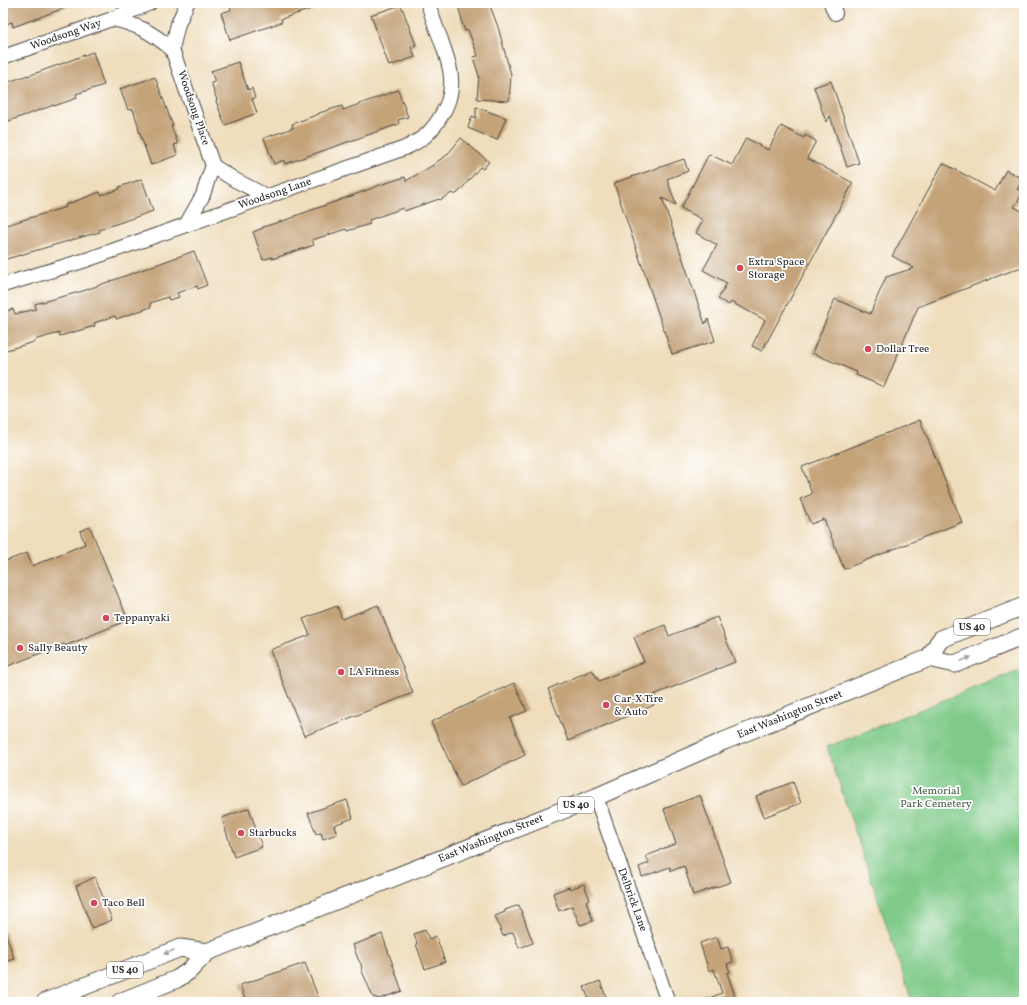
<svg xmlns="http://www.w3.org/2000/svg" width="1027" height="1005" font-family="Vollkorn,serif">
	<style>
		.green { fill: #7fca88; stroke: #557a5a }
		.building { fill: #c4a379 }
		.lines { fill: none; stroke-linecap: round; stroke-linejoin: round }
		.minor-casing { stroke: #484641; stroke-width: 16 }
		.major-casing { stroke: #484641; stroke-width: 19 }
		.minor { stroke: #fff; stroke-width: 14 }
		.major { stroke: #fff; stroke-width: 17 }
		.oneway { fill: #a0a0a0 }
		.poi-dot { fill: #d1495b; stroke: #fff; stroke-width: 1.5 }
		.labels { text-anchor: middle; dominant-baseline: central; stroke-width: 3.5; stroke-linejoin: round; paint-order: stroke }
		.shield { fill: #fff; stroke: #6b6b6b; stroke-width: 1 }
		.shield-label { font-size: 10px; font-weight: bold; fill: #2b2b2b }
		.street-label { font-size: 11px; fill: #2b2b2b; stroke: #fff }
		.poi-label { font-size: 11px; fill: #2b2b2b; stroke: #fff; text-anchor: start }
		.park-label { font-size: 11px; fill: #48634c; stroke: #fff }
	</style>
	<rect width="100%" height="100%" fill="#fff"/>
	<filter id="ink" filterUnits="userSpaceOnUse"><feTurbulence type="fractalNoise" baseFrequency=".025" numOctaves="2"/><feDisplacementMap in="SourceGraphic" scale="8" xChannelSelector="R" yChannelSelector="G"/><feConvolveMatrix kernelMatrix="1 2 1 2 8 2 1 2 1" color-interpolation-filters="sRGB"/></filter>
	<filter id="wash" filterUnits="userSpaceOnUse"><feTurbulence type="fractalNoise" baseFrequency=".012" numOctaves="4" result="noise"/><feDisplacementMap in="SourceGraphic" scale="16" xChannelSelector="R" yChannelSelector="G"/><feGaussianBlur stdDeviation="0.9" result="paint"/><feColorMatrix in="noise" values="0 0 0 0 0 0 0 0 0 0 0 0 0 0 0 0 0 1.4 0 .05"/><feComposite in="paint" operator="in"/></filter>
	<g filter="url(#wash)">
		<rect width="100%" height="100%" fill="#efddbb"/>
		<path class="green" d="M 1024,668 L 1024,1002 L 912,1002 L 827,747 Z"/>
		<g id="blocks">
			<g class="building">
				<path d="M 3,3 L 75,3 L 75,4 L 13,27 L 12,22 L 3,25 Z"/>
				<path d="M 237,3 L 323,3 L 324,5 L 281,19 L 282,22 L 230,40 L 221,13 L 231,10 L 230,6 Z"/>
				<path d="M 457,3 L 489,3 L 498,27 L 511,75 L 509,101 L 477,99 L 479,76 L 473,57 L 478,56 L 468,30 L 465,31 L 461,20 L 462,19 Z"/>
				<path d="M 401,5 L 416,45 L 411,47 L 415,57 L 389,66 L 371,15 Z"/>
				<path d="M 93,52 L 104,85 L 76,94 L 77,98 L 54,106 L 54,105 L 3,123 L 3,84 L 28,75 L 28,76 Z"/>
				<path d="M 238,62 L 248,90 L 252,88 L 255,98 L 252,99 L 257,113 L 225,125 L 216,101 L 217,100 L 211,83 L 215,82 L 211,71 Z"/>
				<path d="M 155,77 L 173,126 L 171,126 L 178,144 L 174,145 L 177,155 L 151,165 L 138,128 L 139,128 L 133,109 L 128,110 L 120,89 Z"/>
				<path d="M 831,81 L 859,163 L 847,167 L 830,116 L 826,122 L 814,87 Z"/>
				<path d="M 398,90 L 408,117 L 398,120 L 399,124 L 285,164 L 284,160 L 274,164 L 264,138 L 293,128 L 292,124 L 319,114 L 319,113 L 342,106 L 343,110 Z"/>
				<path d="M 476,107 L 506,118 L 497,140 L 468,128 L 472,116 L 476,118 Z"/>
				<path d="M 781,126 L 804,138 L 805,135 L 816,141 L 807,158 L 853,183 L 762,351 L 752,346 L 765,320 L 731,302 L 729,305 L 718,299 L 727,283 L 703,270 L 717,245 L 696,233 L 703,220 L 681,208 L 709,154 L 732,165 L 746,138 L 768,150 Z"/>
				<path d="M 461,138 L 489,162 L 483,169 L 480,167 L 459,192 L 454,195 L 452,193 L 440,200 L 439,199 L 404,211 L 403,208 L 369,220 L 370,224 L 347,231 L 346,229 L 312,240 L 314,245 L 272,259 L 272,257 L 263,260 L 253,232 L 263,228 L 263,227 L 295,217 L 295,216 L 365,191 L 377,186 L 405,177 L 406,181 L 435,164 L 435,163 L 447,155 Z"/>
				<path d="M 684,159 L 688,171 L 667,179 L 676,205 L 662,198 L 705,324 L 708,319 L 715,341 L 672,354 L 614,183 Z"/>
				<path d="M 943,163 L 995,191 L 1006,170 L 1023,179 L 1017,189 L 1023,193 L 1014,207 L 1024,212 L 1024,266 L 918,307 L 884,387 L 856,375 L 857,372 L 812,353 L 835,299 L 870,314 L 886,277 L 914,268 L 892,256 Z"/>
				<path d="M 142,179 L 153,211 L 99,230 L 100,232 L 89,235 L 3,260 L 3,226 L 66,207 L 65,205 L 100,192 L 101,195 L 120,189 L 119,187 Z"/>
				<path d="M 194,251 L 207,285 L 198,289 L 197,286 L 177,293 L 179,297 L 169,300 L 168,297 L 150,303 L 151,307 L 125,316 L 116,319 L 115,316 L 94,323 L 95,326 L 60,336 L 59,333 L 34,340 L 34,342 L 3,351 L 3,312 L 13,309 L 15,314 L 36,309 L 35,304 L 83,291 Z"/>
				<path d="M 920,420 L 962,522 L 844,569 L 824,519 L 811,524 L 800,499 L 812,494 L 802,467 Z"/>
				<path d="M 90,527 L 128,620 L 65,646 L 64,644 L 3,668 L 3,562 L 27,553 L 32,566 L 85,544 L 80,531 Z"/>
				<path d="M 378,605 L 413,693 L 304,736 L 270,650 L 310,635 L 303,619 L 337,606 L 342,619 Z"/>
				<path d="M 717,617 L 735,662 L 651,696 L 654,705 L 568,741 L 548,689 L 592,670 L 599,681 L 644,662 L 634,637 L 665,625 L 669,636 Z"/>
				<path d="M 514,683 L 527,711 L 510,718 L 525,755 L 461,786 L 431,722 Z"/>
				<path d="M 793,782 L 801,803 L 764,817 L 756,796 Z"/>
				<path d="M 700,795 L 731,882 L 693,895 L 684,866 L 671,871 L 670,867 L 642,877 L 639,867 L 649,863 L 646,856 L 659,851 L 659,850 L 676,844 L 664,809 Z"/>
				<path d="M 347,800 L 353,818 L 334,825 L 337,834 L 323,839 L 321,833 L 316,834 L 308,813 Z"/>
				<path d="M 249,808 L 262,847 L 234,857 L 222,818 Z"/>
				<path d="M 95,877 L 112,920 L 92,928 L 76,886 Z"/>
				<path d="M 584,884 L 590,900 L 586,901 L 593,921 L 580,925 L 572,906 L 559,911 L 553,893 L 569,887 L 570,889 Z"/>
				<path d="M 519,905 L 533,943 L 519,948 L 513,932 L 503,936 L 495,916 L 505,912 L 505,910 Z"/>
				<path d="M 425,930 L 429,939 L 436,936 L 445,962 L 425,969 L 416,944 L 417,943 L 414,934 Z"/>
				<path d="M 5,931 L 14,959 L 3,962 L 3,932 Z"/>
				<path d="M 382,934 L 402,991 L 379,999 L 373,997 L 362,971 L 361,964 L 358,959 L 353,945 Z"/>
				<path d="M 717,937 L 721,949 L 728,947 L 733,962 L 727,964 L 730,972 L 727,973 L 737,1002 L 702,1002 L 702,1001 L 722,993 L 714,969 L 709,971 L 700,943 Z"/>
				<path d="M 305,963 L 320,1002 L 246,1002 L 240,985 Z"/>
				<path d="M 600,981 L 608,1002 L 590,1002 L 584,987 Z"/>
			</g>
		</g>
	</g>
	<g filter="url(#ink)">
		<use href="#blocks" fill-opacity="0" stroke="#484641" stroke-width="1"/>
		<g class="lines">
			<g class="minor-casing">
				<g id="minor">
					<path d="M 831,3 L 835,13"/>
					<path d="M 112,19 C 139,25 151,32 172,49"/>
					<path d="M 172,49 L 213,166"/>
					<path d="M 172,49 L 178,24 L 187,3"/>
					<path d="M 3,57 L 112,19 L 150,3"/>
					<path d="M 213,166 L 235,180 L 268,197"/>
					<path d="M 186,225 L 203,195 L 209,176 L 213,166"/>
					<path d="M 3,285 L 86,260 L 405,148 C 422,140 431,133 441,116 C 448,105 452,92 451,79 C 451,65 445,53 441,40 C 436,28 432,16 428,3"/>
					<path d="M 596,797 L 668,1002"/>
				</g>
			</g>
			<g class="major-casing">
				<g id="major">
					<path d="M 929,658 L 938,643 L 941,639 L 1024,606"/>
					<path d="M 45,1002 L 180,948 L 207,952"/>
					<path d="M 120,1002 L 177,979 L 189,971 L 207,952 L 596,797 L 724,741 L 929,658 L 955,664 L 1024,636"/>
				</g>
			</g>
			<use href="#minor" class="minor"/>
			<use href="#major" class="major"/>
		</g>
		<defs><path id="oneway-solid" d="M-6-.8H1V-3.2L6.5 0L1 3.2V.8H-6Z"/></defs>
		<g class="oneway">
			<use href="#oneway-solid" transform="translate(966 659) rotate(-22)"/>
			<use href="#oneway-solid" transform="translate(169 952) rotate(158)"/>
		</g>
	</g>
	<g class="poi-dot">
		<circle cx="740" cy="268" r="4"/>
		<circle cx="868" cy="349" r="4"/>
		<circle cx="106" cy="618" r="4"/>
		<circle cx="20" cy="648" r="4"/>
		<circle cx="341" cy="672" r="4"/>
		<circle cx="606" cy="705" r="4"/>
		<circle cx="241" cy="833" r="4"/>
		<circle cx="94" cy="903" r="4"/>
	</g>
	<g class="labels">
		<g class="shield">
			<rect x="954" y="619" width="36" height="16" rx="3"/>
			<rect x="558" y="797" width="36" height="16" rx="3"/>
			<rect x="107" y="962" width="36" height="16" rx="3"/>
		</g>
		<g class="shield-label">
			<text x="972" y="627">US 40</text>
			<text x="576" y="805">US 40</text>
			<text x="125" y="970">US 40</text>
		</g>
		<g class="street-label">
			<text transform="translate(66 35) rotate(-19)">Woodsong Way</text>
			<text transform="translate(193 108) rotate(71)">Woodsong Place</text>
			<text transform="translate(275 194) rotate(-19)">Woodsong Lane</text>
			<text transform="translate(790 715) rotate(-22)">East Washington Street</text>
			<text transform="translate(491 839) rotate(-22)">East Washington Street</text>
			<text transform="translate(632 900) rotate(70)">Delbrick Lane</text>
		</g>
		<g class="poi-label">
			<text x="748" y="262">Extra Space<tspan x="748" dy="13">Storage</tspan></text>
			<text x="876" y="349">Dollar Tree</text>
			<text x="114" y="618">Teppanyaki</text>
			<text x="28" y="648">Sally Beauty</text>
			<text x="349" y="672">LA Fitness</text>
			<text x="614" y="699">Car-X Tire<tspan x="614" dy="13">&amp; Auto</tspan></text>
			<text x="249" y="833">Starbucks</text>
			<text x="102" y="903">Taco Bell</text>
		</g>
		<g class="park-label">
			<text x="936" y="791">Memorial<tspan x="936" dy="13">Park Cemetery</tspan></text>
		</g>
	</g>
	<rect width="1027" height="1005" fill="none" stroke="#fff" stroke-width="16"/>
</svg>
